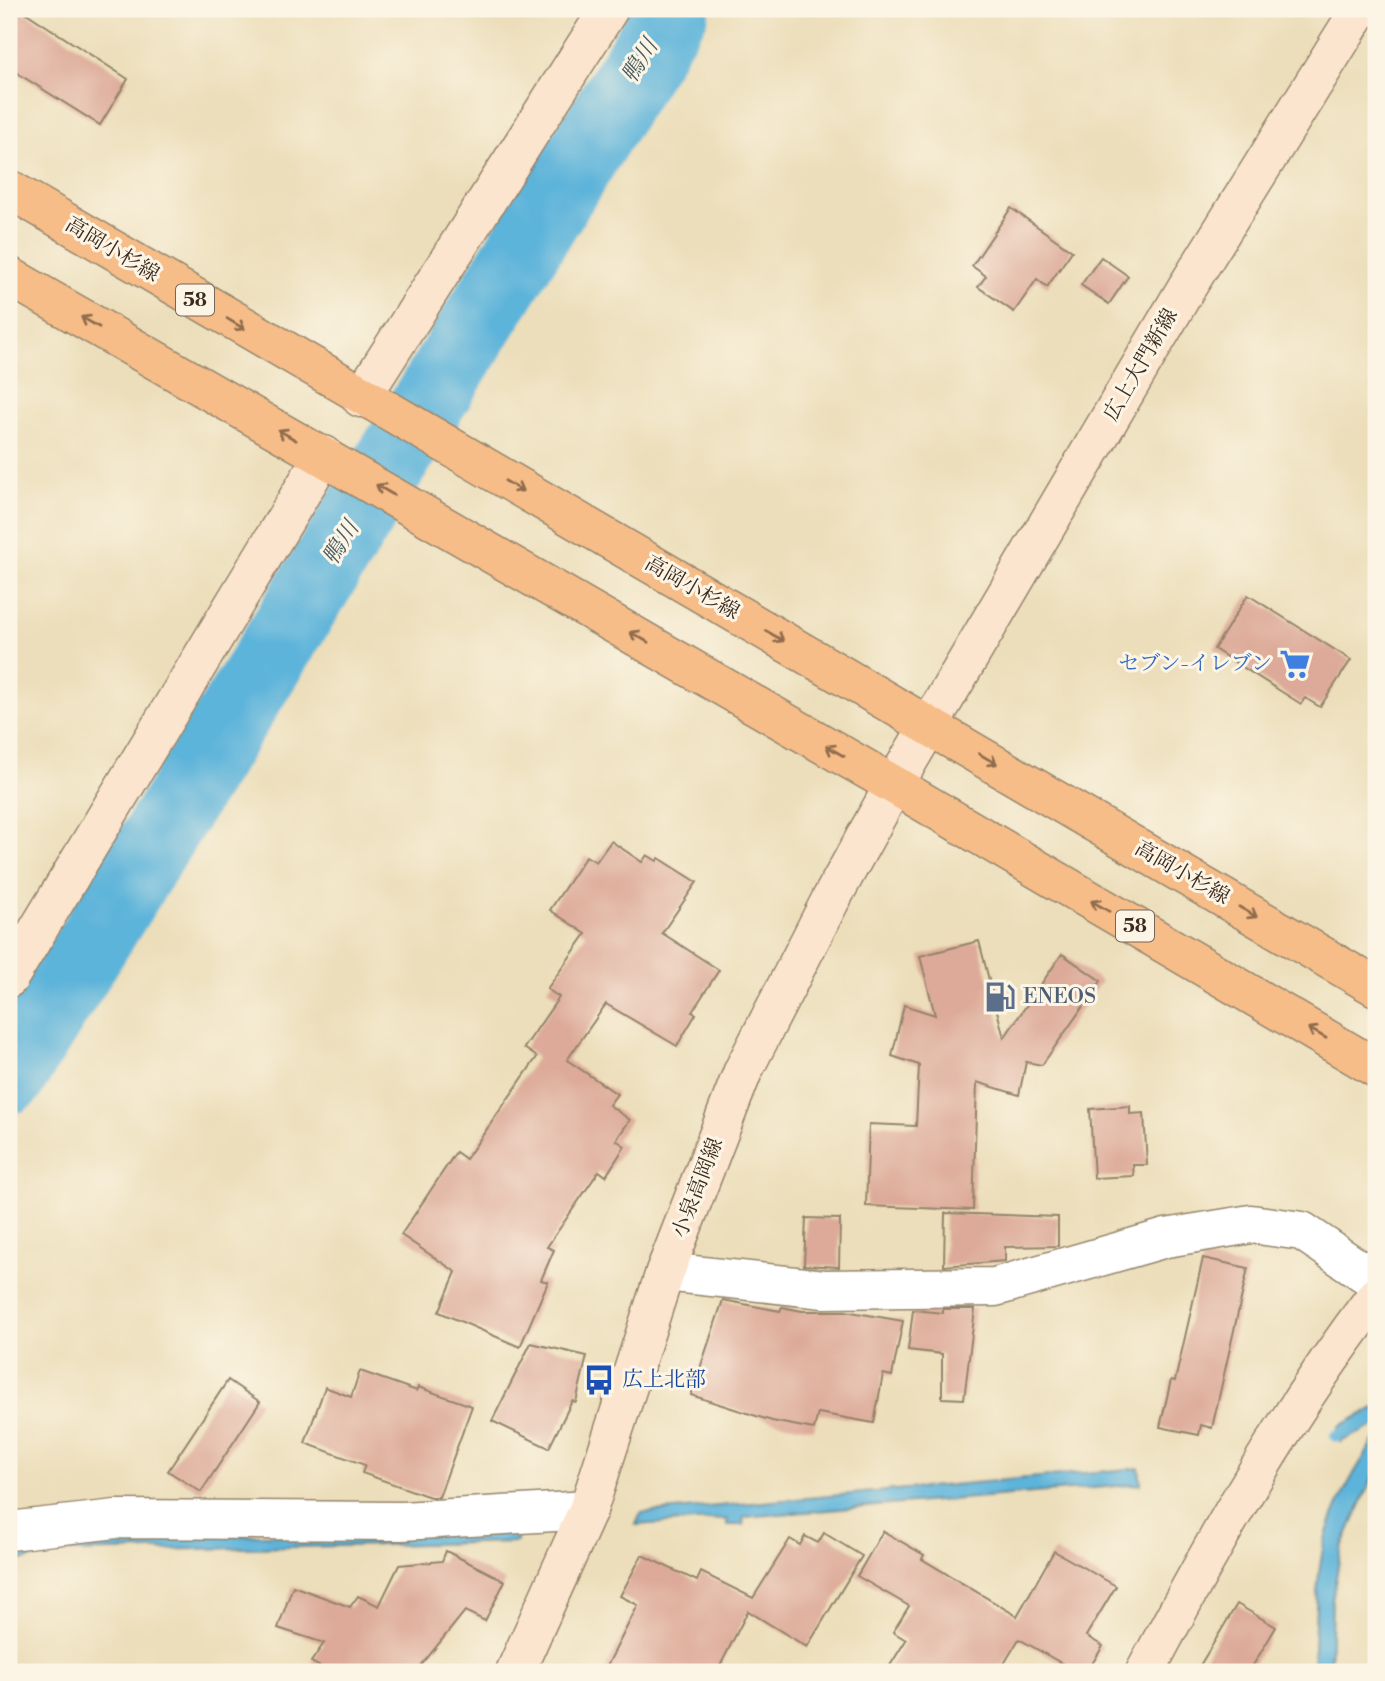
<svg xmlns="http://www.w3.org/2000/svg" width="1385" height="1681" font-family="'Libre Bodoni','Noto Serif JP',serif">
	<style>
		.water { fill: #5db4da; stroke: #4c6f7c; stroke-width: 2 }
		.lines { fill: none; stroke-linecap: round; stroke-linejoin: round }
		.stream { stroke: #5db4da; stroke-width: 12 }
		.river { stroke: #5db4da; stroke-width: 74 }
		.building { fill: #da9 }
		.street-casing { stroke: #94846c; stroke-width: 41 }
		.secondary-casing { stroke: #94846c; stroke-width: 41 }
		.primary-casing { stroke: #94846c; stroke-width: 41 }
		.street { stroke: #fff; stroke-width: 38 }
		.secondary { stroke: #fce5cf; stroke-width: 38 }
		.primary { stroke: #f7bd88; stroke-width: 38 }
		.oneway { stroke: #906c4e }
		.labels { text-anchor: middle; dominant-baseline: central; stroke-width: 6; stroke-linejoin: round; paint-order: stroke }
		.shield { fill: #fcf5e5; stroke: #75675a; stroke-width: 2 }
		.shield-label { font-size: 19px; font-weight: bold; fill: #3b2a1e }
		.street-label { font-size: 21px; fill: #3b2a1e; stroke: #fcf5e5 }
		.shop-label { font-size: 21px; fill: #366cbe; stroke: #fcf5e5; text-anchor: end }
		.service-label { font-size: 21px; fill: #4e5e75; stroke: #fcf5e5; text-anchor: start }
		.transit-label { font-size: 21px; fill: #164399; stroke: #fcf5e5; text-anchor: start }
		.water-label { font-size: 23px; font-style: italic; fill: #475a60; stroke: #fcf5e5 }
	</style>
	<rect width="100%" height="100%" fill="#fcf5e5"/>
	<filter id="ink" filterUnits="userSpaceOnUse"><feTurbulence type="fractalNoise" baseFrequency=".0143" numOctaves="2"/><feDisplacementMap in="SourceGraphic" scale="14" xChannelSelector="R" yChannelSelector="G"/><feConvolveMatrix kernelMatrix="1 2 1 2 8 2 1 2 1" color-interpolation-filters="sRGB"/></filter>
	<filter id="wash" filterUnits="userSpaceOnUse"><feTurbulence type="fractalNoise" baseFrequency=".00686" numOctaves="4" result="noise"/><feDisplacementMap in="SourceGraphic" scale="28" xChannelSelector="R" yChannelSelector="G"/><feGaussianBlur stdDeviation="1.57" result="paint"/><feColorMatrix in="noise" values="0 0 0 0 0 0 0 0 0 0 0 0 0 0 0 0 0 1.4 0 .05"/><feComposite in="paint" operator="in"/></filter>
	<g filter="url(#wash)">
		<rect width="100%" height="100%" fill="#ecdeba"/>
		<g class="water">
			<path d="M 1376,1407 L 1376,1425 L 1340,1442 L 1338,1427 Z"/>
			<path d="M 1376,1438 L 1376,1470 L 1341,1549 L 1332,1601 L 1330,1672 L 1313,1672 C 1315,1630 1315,1586 1324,1544 C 1332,1508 1356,1469 1376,1438 Z"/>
			<path d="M 1139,1468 L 1141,1484 L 744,1517 L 743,1525 L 727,1525 L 727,1519 L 636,1525 L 641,1513 Z"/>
			<path d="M 517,1530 L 517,1542 L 60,1552 L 9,1563 L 9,1552 L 42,1544 L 108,1538 Z"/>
		</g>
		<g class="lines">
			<path class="stream" d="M 1336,1436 L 1376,1419"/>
			<path class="river" d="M 9,1077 L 673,9"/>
		</g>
		<g id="blocks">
			<g class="building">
				<path d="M 9,9 L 20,9 L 128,79 L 100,125 L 9,68 Z"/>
				<path d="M 1011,208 L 1072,251 L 1047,287 L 1037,279 L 1014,312 L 978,287 L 986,276 L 972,266 Z"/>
				<path d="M 1101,257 L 1128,276 L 1109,304 L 1081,285 Z"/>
				<path d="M 1248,595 L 1351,660 L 1320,707 L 1305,698 L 1301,704 L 1214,649 Z"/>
				<path d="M 611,841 L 642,862 L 647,855 L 657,861 L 659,858 L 697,882 L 662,933 L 719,970 L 692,1012 L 696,1014 L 677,1046 L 606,1004 L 567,1060 L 617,1094 L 609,1105 L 630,1120 L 616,1140 L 625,1146 L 606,1176 L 599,1171 L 547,1247 L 554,1250 L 541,1280 L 548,1282 L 520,1347 L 439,1312 L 456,1272 L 401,1235 L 456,1152 L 466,1159 L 537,1057 L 524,1048 L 559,997 L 547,989 L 586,934 L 550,910 L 586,856 L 596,862 Z"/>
				<path d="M 979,941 L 1004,1038 L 1062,954 L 1101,981 L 1042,1065 L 1026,1062 L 1019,1095 L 977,1082 L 973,1210 L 866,1206 L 869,1124 L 916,1126 L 919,1065 L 892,1056 L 904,1005 L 935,1015 L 920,956 Z"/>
				<path d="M 1130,1106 L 1130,1114 L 1144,1113 L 1147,1165 L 1133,1165 L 1134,1176 L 1094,1178 L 1090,1109 Z"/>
				<path d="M 945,1213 L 1058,1217 L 1058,1246 L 1005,1247 L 1005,1261 L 944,1266 Z"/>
				<path d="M 806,1218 L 840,1219 L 839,1267 L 804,1265 Z"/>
				<path d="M 1203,1258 L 1248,1268 L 1212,1428 L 1201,1425 L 1199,1435 L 1160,1427 L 1171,1380 L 1175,1381 Z"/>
				<path d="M 723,1300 L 780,1311 L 782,1307 L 802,1311 L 845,1311 L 903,1321 L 892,1376 L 883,1374 L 874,1423 L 818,1413 L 814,1429 L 772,1421 L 691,1395 Z"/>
				<path d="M 943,1309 L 975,1309 L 964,1399 L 942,1398 L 942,1354 L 908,1350 L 913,1310 L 943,1313 Z"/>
				<path d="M 531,1343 L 587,1356 L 576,1402 L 572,1401 L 549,1448 L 492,1421 Z"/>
				<path d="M 360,1371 L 417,1391 L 418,1387 L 472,1406 L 439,1497 L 430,1497 L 362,1473 L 365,1465 L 305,1443 L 325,1387 L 351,1397 Z"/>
				<path d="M 228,1380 L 260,1402 L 201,1492 L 168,1471 Z"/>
				<path d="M 883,1531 L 924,1555 L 922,1559 L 1017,1616 L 1054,1551 L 1116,1586 L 1086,1636 L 1103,1646 L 1087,1672 L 1077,1672 L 1019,1639 L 999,1672 L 886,1672 L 906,1640 L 893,1632 L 909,1606 L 857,1576 Z"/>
				<path d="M 824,1533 L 862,1556 L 807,1647 L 748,1611 L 717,1672 L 604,1672 L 638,1605 L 620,1596 L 642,1555 L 697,1581 L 701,1572 L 753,1598 L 790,1539 L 800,1545 L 805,1536 L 818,1543 Z"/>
				<path d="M 446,1551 L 505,1581 L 485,1621 L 465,1611 L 416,1672 L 330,1672 L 311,1662 L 324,1643 L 278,1628 L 293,1586 L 350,1607 L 358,1596 L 379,1606 L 399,1565 L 442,1561 Z"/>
				<path d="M 1237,1604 L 1276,1627 L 1249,1672 L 1196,1672 Z"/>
			</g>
		</g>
	</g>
	<g filter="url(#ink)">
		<use href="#blocks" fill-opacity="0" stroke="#94846c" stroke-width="2"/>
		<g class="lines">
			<g class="street-casing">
				<g id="street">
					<path d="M 665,1272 L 824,1289 L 995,1287 L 1166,1238 L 1251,1224 L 1302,1231 L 1376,1281"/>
					<path d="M 9,1531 L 116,1519 L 402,1521 L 588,1510"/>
				</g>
			</g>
			<g class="secondary-casing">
				<g id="secondary">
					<path d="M 361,398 L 609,9"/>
					<path d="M 9,978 L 324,455"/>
					<path d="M 515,1672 L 588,1510 L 665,1272 L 743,1071 L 830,901 L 894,785 L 1187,287 L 1360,9"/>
					<path d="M 1145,1672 C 1214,1542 1286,1413 1376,1296"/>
				</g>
			</g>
			<g class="primary-casing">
				<g id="primary">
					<path d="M 9,189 C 463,458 921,720 1376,987"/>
					<path d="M 9,276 L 894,785 L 1376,1068"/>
				</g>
			</g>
			<use href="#street" class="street"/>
			<use href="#secondary" class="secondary"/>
			<use href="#primary" class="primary"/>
		</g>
		<defs><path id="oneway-shaft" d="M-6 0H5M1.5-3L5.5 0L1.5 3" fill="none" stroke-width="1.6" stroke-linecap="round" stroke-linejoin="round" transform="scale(1.75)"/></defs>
		<g class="oneway">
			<use href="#oneway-shaft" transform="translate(90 322) rotate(-150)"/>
			<use href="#oneway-shaft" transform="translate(236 324) rotate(31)"/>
			<use href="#oneway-shaft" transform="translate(287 435) rotate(-150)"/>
			<use href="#oneway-shaft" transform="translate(514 486) rotate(30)"/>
			<use href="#oneway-shaft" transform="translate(385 490) rotate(-150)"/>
			<use href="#oneway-shaft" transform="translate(775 636) rotate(30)"/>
			<use href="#oneway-shaft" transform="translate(639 637) rotate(-150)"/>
			<use href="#oneway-shaft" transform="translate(835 751) rotate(-150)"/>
			<use href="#oneway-shaft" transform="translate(988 759) rotate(30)"/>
			<use href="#oneway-shaft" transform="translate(1100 906) rotate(-150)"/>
			<use href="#oneway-shaft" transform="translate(1248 912) rotate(30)"/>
			<use href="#oneway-shaft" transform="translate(1317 1033) rotate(-150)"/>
		</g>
	</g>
	<defs>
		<g id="supermarket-bare" transform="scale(2.415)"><path d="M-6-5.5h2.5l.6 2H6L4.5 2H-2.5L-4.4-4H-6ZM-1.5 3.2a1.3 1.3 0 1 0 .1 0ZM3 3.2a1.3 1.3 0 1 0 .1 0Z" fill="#3f7fe0" stroke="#fcf5e5" stroke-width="2.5" paint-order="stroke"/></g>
		<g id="fuel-bare" transform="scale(2.415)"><path d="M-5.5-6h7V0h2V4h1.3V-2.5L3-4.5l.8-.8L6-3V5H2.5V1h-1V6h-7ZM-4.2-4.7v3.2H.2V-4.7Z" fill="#5c6f8a" stroke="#fcf5e5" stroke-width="2.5" paint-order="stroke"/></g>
		<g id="bus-bare" transform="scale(2.415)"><path d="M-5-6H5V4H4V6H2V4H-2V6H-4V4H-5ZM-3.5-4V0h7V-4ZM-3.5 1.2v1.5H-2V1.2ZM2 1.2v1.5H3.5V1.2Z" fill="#1a4fb4" stroke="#fcf5e5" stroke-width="2.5" paint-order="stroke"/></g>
	</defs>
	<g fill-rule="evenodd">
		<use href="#supermarket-bare" x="1295" y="664"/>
		<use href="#fuel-bare" x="1000" y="997"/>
		<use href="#bus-bare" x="599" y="1380"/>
	</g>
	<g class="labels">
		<g class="shield">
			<rect x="176" y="284.5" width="38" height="31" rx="5"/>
			<rect x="1116" y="910.5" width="38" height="31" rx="5"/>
		</g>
		<g class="shield-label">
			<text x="195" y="300">58</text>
			<text x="1135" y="926">58</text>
		</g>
		<g class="street-label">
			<text transform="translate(112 250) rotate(31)">高岡小杉線</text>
			<text transform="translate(1141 365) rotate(-60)">広上大門新線</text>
			<text transform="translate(692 588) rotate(30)">高岡小杉線</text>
			<text transform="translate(1182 873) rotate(30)">高岡小杉線</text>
			<text transform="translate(698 1188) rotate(-69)">小泉高岡線</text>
		</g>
		<g class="shop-label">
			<text x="1272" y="664">セブン-イレブン</text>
		</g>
		<g class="service-label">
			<text x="1023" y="997">ENEOS</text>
		</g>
		<g class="transit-label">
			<text x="622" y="1380">広上北部</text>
		</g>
		<g class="water-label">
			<text transform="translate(640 61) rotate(-58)">鴨川</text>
			<text transform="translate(341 543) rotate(-58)">鴨川</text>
		</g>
	</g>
	<rect width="1385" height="1681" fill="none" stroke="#fcf5e5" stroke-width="35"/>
</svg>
